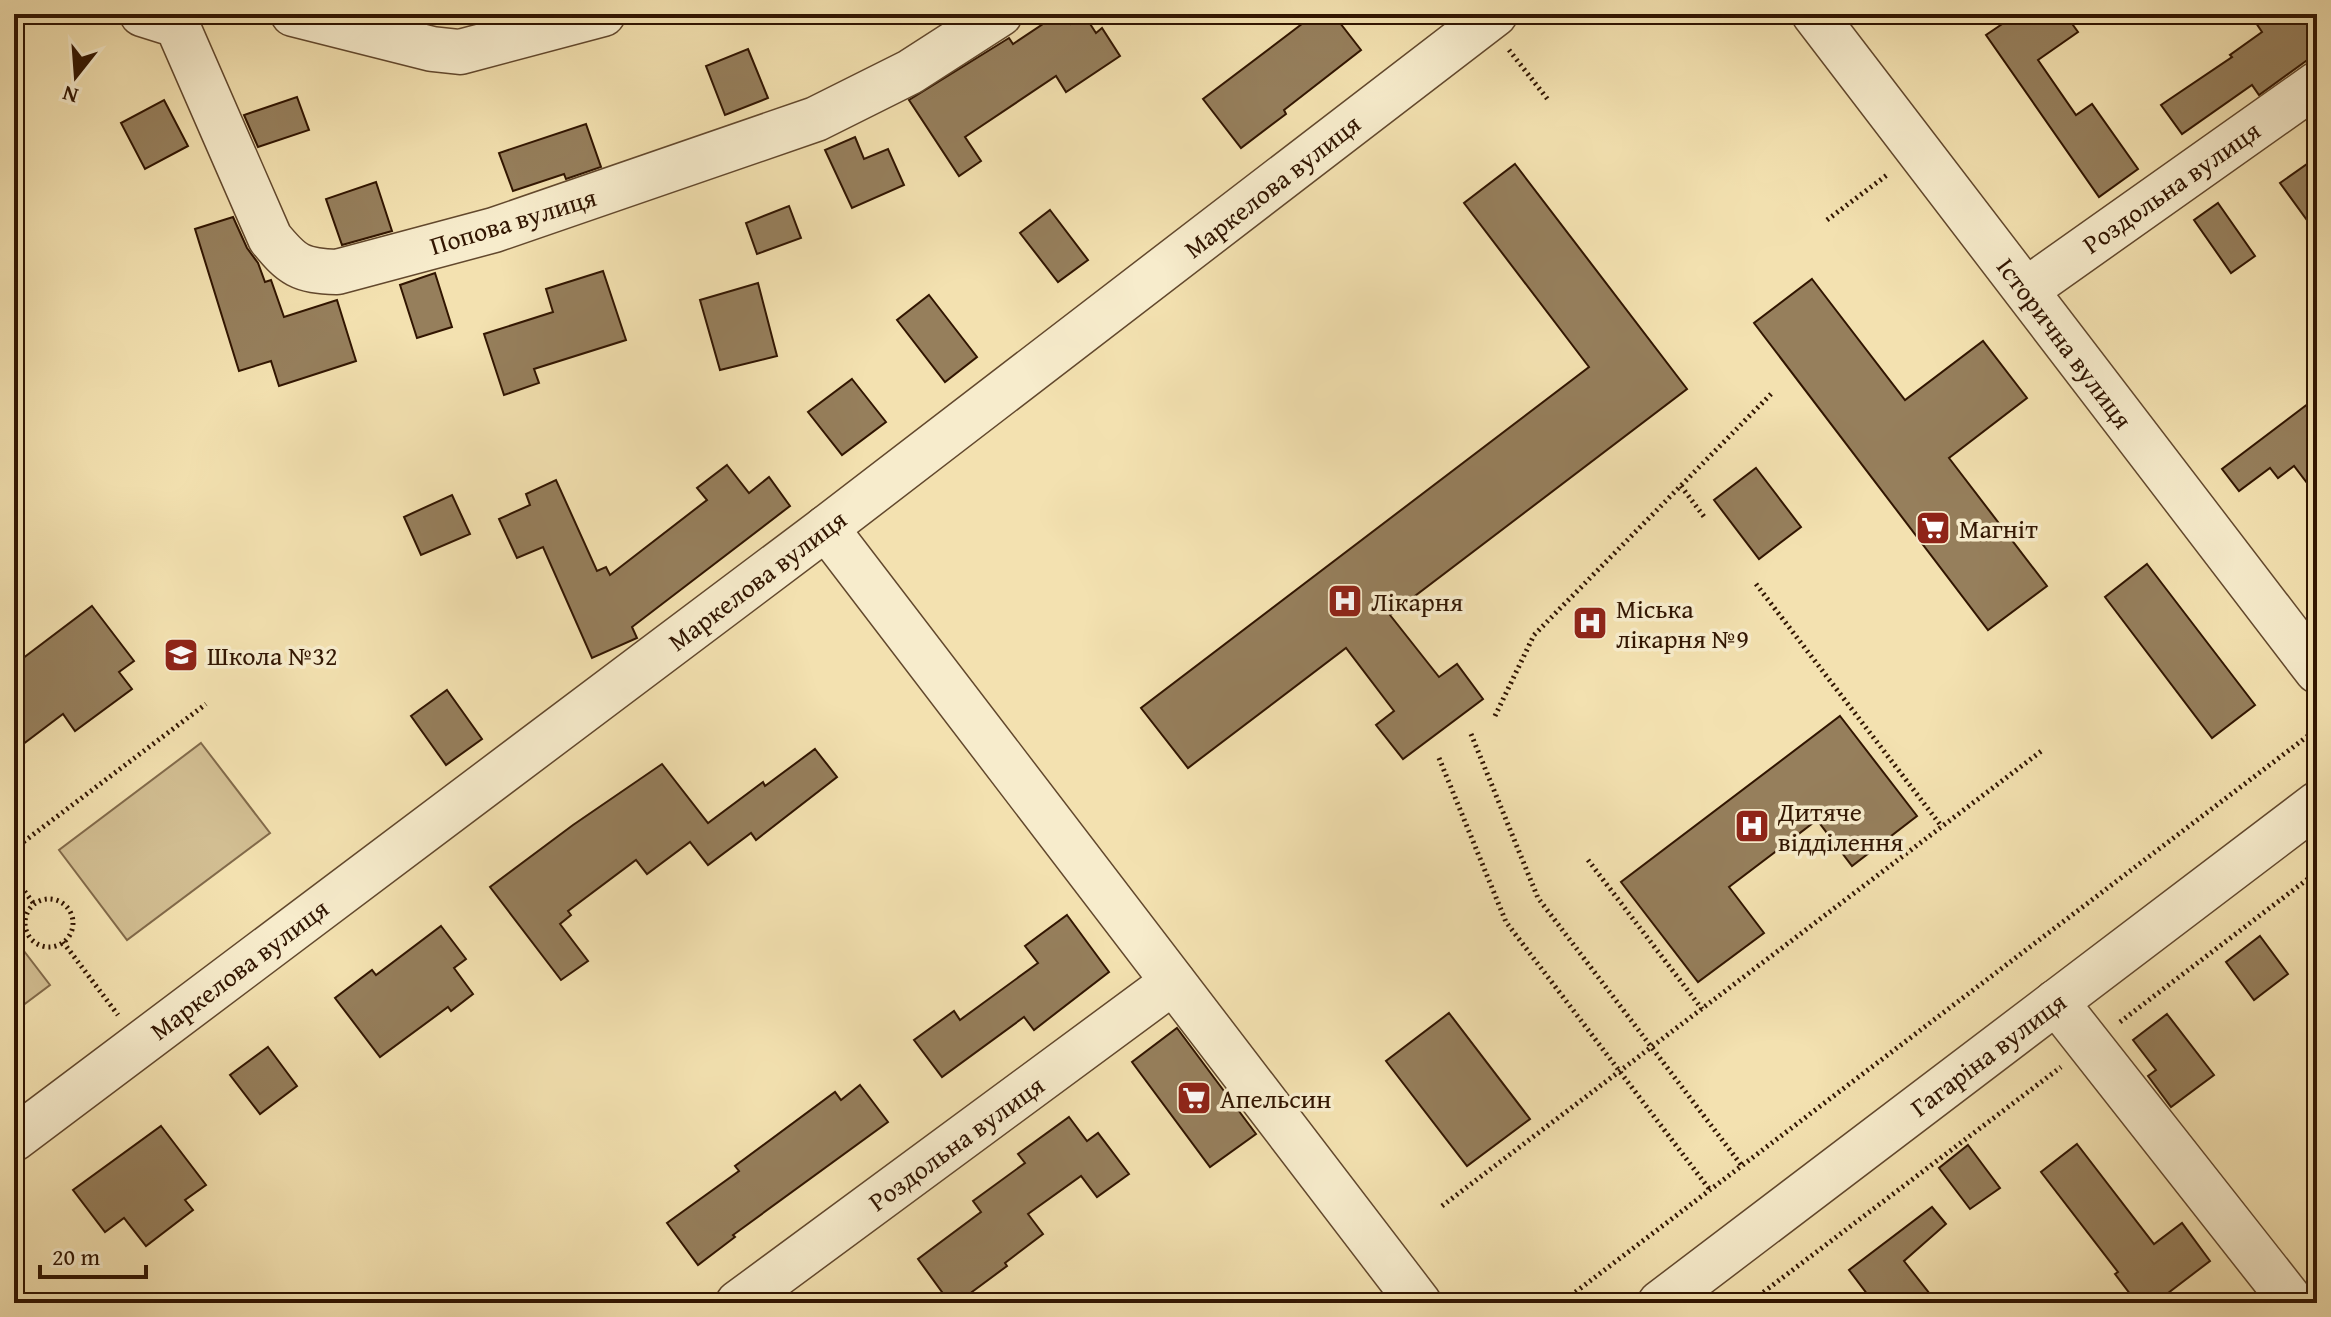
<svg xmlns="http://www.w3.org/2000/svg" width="2331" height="1317" font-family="'Gentium Book Plus',serif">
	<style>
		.green { fill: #d2be92; stroke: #826a4a; stroke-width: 2 }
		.building { fill: #967f5c; stroke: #311501; stroke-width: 2 }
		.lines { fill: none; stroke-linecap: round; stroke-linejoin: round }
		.minor-casing { stroke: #62482d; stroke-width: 47 }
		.path { stroke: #311501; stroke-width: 5; stroke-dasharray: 2 4; stroke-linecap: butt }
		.minor { stroke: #f7eccc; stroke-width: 44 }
		.labels { text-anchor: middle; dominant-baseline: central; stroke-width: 7; stroke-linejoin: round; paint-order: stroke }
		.street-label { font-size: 26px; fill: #311501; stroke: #f7eccc }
		.poi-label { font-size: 26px; fill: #311501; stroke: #f7eccc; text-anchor: start }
	</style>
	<rect width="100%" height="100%" fill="#f3e1b0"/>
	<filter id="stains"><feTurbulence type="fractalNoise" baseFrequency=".0025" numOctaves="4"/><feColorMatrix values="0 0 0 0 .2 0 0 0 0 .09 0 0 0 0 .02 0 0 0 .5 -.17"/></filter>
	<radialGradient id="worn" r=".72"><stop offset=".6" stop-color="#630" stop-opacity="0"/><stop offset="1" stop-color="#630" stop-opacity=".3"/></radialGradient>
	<g class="green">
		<path d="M 201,743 L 270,833 L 127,940 L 59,850 Z"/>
		<path d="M 14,938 L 50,985 L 14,1012 Z"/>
	</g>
	<g class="building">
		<path d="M 1058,14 L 1064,14 L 1071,24 L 1085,16 L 1096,33 L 1102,28 L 1120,56 L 1066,92 L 1056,76 L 965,137 L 981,161 L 959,176 L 909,100 L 1009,38 L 1013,44 Z"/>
		<path d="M 1315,14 L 1333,14 L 1361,50 L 1284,110 L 1286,114 L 1241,148 L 1203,99 Z"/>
		<path d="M 2017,14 L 2065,14 L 2078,32 L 2038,60 L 2076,115 L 2092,104 L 2138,169 L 2099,197 L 1986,35 Z"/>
		<path d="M 2250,14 L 2317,14 L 2317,53 L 2259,95 L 2252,85 L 2182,134 L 2161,105 L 2232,57 L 2230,55 L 2262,32 Z"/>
		<path d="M 748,49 L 768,98 L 725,115 L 706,66 Z"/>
		<path d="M 297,97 L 309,130 L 258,147 L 244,115 Z"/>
		<path d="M 164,100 L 188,146 L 145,169 L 121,123 Z"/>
		<path d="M 586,124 L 601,167 L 566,179 L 564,174 L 513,191 L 499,153 Z"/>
		<path d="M 855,137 L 864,159 L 888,149 L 904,185 L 852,208 L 825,150 Z"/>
		<path d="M 2317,157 L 2317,234 L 2280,183 Z"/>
		<path d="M 1515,164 L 1687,389 L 1390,615 L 1439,677 L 1457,664 L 1483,699 L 1403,759 L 1376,725 L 1394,711 L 1346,648 L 1188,768 L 1141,708 L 1589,367 L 1464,203 Z"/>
		<path d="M 376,182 L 392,231 L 342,245 L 326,199 Z"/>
		<path d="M 2218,203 L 2255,256 L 2231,273 L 2194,220 Z"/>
		<path d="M 789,206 L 801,238 L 757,254 L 746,223 Z"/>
		<path d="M 1050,210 L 1088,260 L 1058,282 L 1020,233 Z"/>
		<path d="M 233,217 L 247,248 L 258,263 L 265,282 L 271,280 L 284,317 L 337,300 L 356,361 L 279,386 L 271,361 L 239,371 L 195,229 Z"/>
		<path d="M 603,271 L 626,340 L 534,369 L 539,383 L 504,395 L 484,334 L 553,312 L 546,289 Z"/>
		<path d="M 435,273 L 452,327 L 417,338 L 400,285 Z"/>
		<path d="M 1812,279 L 1905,400 L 1983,341 L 2027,398 L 1949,458 L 2047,586 L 1988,630 L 1754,323 Z"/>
		<path d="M 758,283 L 777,356 L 720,370 L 700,300 Z"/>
		<path d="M 929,295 L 977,357 L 945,382 L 897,320 Z"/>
		<path d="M 852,379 L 886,422 L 842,455 L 808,412 Z"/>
		<path d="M 2317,397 L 2317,496 L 2294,466 L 2278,478 L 2270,468 L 2239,491 L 2222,469 Z"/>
		<path d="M 727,465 L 749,493 L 769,477 L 790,506 L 632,627 L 637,638 L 592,658 L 543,547 L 517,558 L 499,519 L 530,505 L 526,494 L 556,480 L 597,571 L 606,567 L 610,575 L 707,500 L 697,488 Z"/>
		<path d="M 1756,468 L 1801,527 L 1759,559 L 1714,500 Z"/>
		<path d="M 452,495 L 470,534 L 421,555 L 404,517 Z"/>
		<path d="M 2147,564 L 2255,705 L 2212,738 L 2105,597 Z"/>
		<path d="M 92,606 L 134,661 L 119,672 L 132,689 L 75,731 L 63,714 L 14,751 L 14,665 Z"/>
		<path d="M 447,690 L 482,739 L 446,765 L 411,716 Z"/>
		<path d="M 1840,716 L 1917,816 L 1852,866 L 1817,820 L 1729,887 L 1764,933 L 1698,982 L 1621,882 Z"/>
		<path d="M 815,749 L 837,777 L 756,840 L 751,833 L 708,865 L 690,842 L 647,874 L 636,860 L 568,911 L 571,915 L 560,924 L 588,961 L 561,980 L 490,887 L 573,825 L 662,764 L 708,823 L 763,782 L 765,786 Z"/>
		<path d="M 1067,915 L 1109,972 L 1034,1030 L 1024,1017 L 942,1077 L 914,1040 L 954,1011 L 960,1020 L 1038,963 L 1025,946 Z"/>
		<path d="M 441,926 L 466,959 L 454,968 L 473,994 L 451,1011 L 448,1007 L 380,1057 L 335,998 L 372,970 L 376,975 Z"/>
		<path d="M 2260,936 L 2288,974 L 2254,1000 L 2226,962 Z"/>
		<path d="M 1449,1013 L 1530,1119 L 1467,1166 L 1386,1061 Z"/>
		<path d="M 2167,1014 L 2214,1075 L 2171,1107 L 2148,1076 L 2156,1070 L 2133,1040 Z"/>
		<path d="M 1177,1028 L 1256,1134 L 1210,1167 L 1132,1062 Z"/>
		<path d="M 268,1047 L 297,1086 L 260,1114 L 230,1075 Z"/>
		<path d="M 860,1085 L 888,1122 L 733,1235 L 735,1237 L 698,1265 L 667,1223 L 739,1171 L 735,1166 L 835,1092 L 841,1100 Z"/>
		<path d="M 1069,1117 L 1087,1141 L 1098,1133 L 1129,1174 L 1097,1197 L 1081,1176 L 1028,1214 L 1043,1234 L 1005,1263 L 1007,1266 L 957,1303 L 950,1303 L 918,1259 L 981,1212 L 973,1201 L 1025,1163 L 1018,1154 Z"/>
		<path d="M 161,1126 L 206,1185 L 185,1200 L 193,1210 L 146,1246 L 124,1218 L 105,1232 L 73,1190 Z"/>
		<path d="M 2077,1144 L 2154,1244 L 2182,1223 L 2210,1261 L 2155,1303 L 2137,1303 L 2115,1274 L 2118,1272 L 2041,1172 Z"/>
		<path d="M 1968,1145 L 2000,1188 L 1970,1209 L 1939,1168 Z"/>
		<path d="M 1932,1207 L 1946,1224 L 1904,1261 L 1937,1303 L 1874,1303 L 1849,1270 Z"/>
	</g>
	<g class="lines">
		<g class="minor-casing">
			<g id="minor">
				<path d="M 142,14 L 177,25 L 270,238 C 292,265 300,271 337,272 L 494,230 L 816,119 L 910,72 L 1000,14"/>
				<path d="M 293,14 L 432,49 L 460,52 L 603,14"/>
				<path d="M 1814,14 L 2317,671"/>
				<path d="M 2026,290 L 2317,84"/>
				<path d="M 826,528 L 1419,1303"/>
				<path d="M 2056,1002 L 2293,1303"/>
				<path d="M 14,1139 L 826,528 L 1495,14"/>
				<path d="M 738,1303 L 1173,982"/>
				<path d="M 1660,1303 L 2317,804"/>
			</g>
		</g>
		<g class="path">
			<path d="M 1509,50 L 1549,101"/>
			<path d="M 1827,220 L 1887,175"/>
			<path d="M 1681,486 L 1705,518"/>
			<path d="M 1756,584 L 1942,827"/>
			<path d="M 1495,716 L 1534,635 L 1772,393"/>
			<path d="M 1471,734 L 1538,898 L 1742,1166"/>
			<path d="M 1439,758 L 1506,922 L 1710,1190"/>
			<path d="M 14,849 L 206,704"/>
			<path d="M 1588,860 L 1702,1009"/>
			<path d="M 14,877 L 34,904"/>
			<circle cx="49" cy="923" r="24"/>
			<path d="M 63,942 L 118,1015"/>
			<path d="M 2120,1022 L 2317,872"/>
			<path d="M 1442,1206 L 2044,749"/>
			<path d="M 1561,1303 L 2317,729"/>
			<path d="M 1749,1303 L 2061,1067"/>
		</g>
		<use href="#minor" class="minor"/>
	</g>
	<defs>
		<g id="supermarket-square" transform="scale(1.8)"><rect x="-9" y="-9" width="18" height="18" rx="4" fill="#8f2418" stroke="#f7eccc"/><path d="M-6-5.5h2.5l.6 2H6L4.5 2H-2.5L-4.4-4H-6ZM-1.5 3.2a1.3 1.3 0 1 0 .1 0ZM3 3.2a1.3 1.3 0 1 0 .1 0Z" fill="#fff"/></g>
		<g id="hospital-square" transform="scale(1.8)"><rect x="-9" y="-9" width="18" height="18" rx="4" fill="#8f2418" stroke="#f7eccc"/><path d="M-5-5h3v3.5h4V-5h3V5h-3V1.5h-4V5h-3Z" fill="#fff"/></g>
		<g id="school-square" transform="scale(1.8)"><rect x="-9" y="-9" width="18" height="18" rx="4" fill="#8f2418" stroke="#f7eccc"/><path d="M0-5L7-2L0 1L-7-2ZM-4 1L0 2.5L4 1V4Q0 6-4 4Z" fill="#fff"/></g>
	</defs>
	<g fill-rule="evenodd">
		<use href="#supermarket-square" x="1933" y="528"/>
		<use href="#hospital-square" x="1345" y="601"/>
		<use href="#hospital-square" x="1590" y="623"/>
		<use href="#school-square" x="181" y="655"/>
		<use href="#hospital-square" x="1752" y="826"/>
		<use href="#supermarket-square" x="1194" y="1098"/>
	</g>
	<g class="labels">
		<g class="street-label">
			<text transform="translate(1272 186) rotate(-38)">Маркелова вулиця</text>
			<text transform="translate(2171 187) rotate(-35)">Роздольна вулиця</text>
			<text transform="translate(513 221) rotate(-17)">Попова вулиця</text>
			<text transform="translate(2065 343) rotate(53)">Історична вулиця</text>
			<text transform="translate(757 580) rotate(-37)">Маркелова вулиця</text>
			<text transform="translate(239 969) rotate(-37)">Маркелова вулиця</text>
			<text transform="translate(1988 1054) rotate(-37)">Гагаріна вулиця</text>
			<text transform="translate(956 1143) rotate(-36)">Роздольна вулиця</text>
		</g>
		<g class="poi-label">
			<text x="1959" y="528">Магніт</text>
			<text x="1371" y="601">Лікарня</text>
			<text x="1616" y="608">Міська<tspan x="1616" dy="30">лікарня №9</tspan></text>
			<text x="207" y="655">Школа №32</text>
			<text x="1778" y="811">Дитяче<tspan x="1778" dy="30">відділення</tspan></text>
			<text x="1220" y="1098">Апельсин</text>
		</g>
	</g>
	<rect width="2331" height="1317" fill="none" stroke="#f3e1b0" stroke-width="48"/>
	<rect x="16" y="16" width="2299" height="1285" fill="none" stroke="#311501" stroke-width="4"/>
	<rect x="24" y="24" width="2283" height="1269" fill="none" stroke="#311501" stroke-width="2"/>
	<g transform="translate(76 76) rotate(197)" stroke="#f7eccc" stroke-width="6" paint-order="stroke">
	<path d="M0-6L14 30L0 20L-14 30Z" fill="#311501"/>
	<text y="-12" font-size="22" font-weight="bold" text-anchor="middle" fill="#311501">N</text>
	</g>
	<path d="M40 1265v12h106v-12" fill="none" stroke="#311501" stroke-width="4"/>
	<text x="52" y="1265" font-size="24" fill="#311501" stroke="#f7eccc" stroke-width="6" paint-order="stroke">20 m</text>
	<rect width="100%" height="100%" filter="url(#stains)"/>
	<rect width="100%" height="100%" fill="url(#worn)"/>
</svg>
